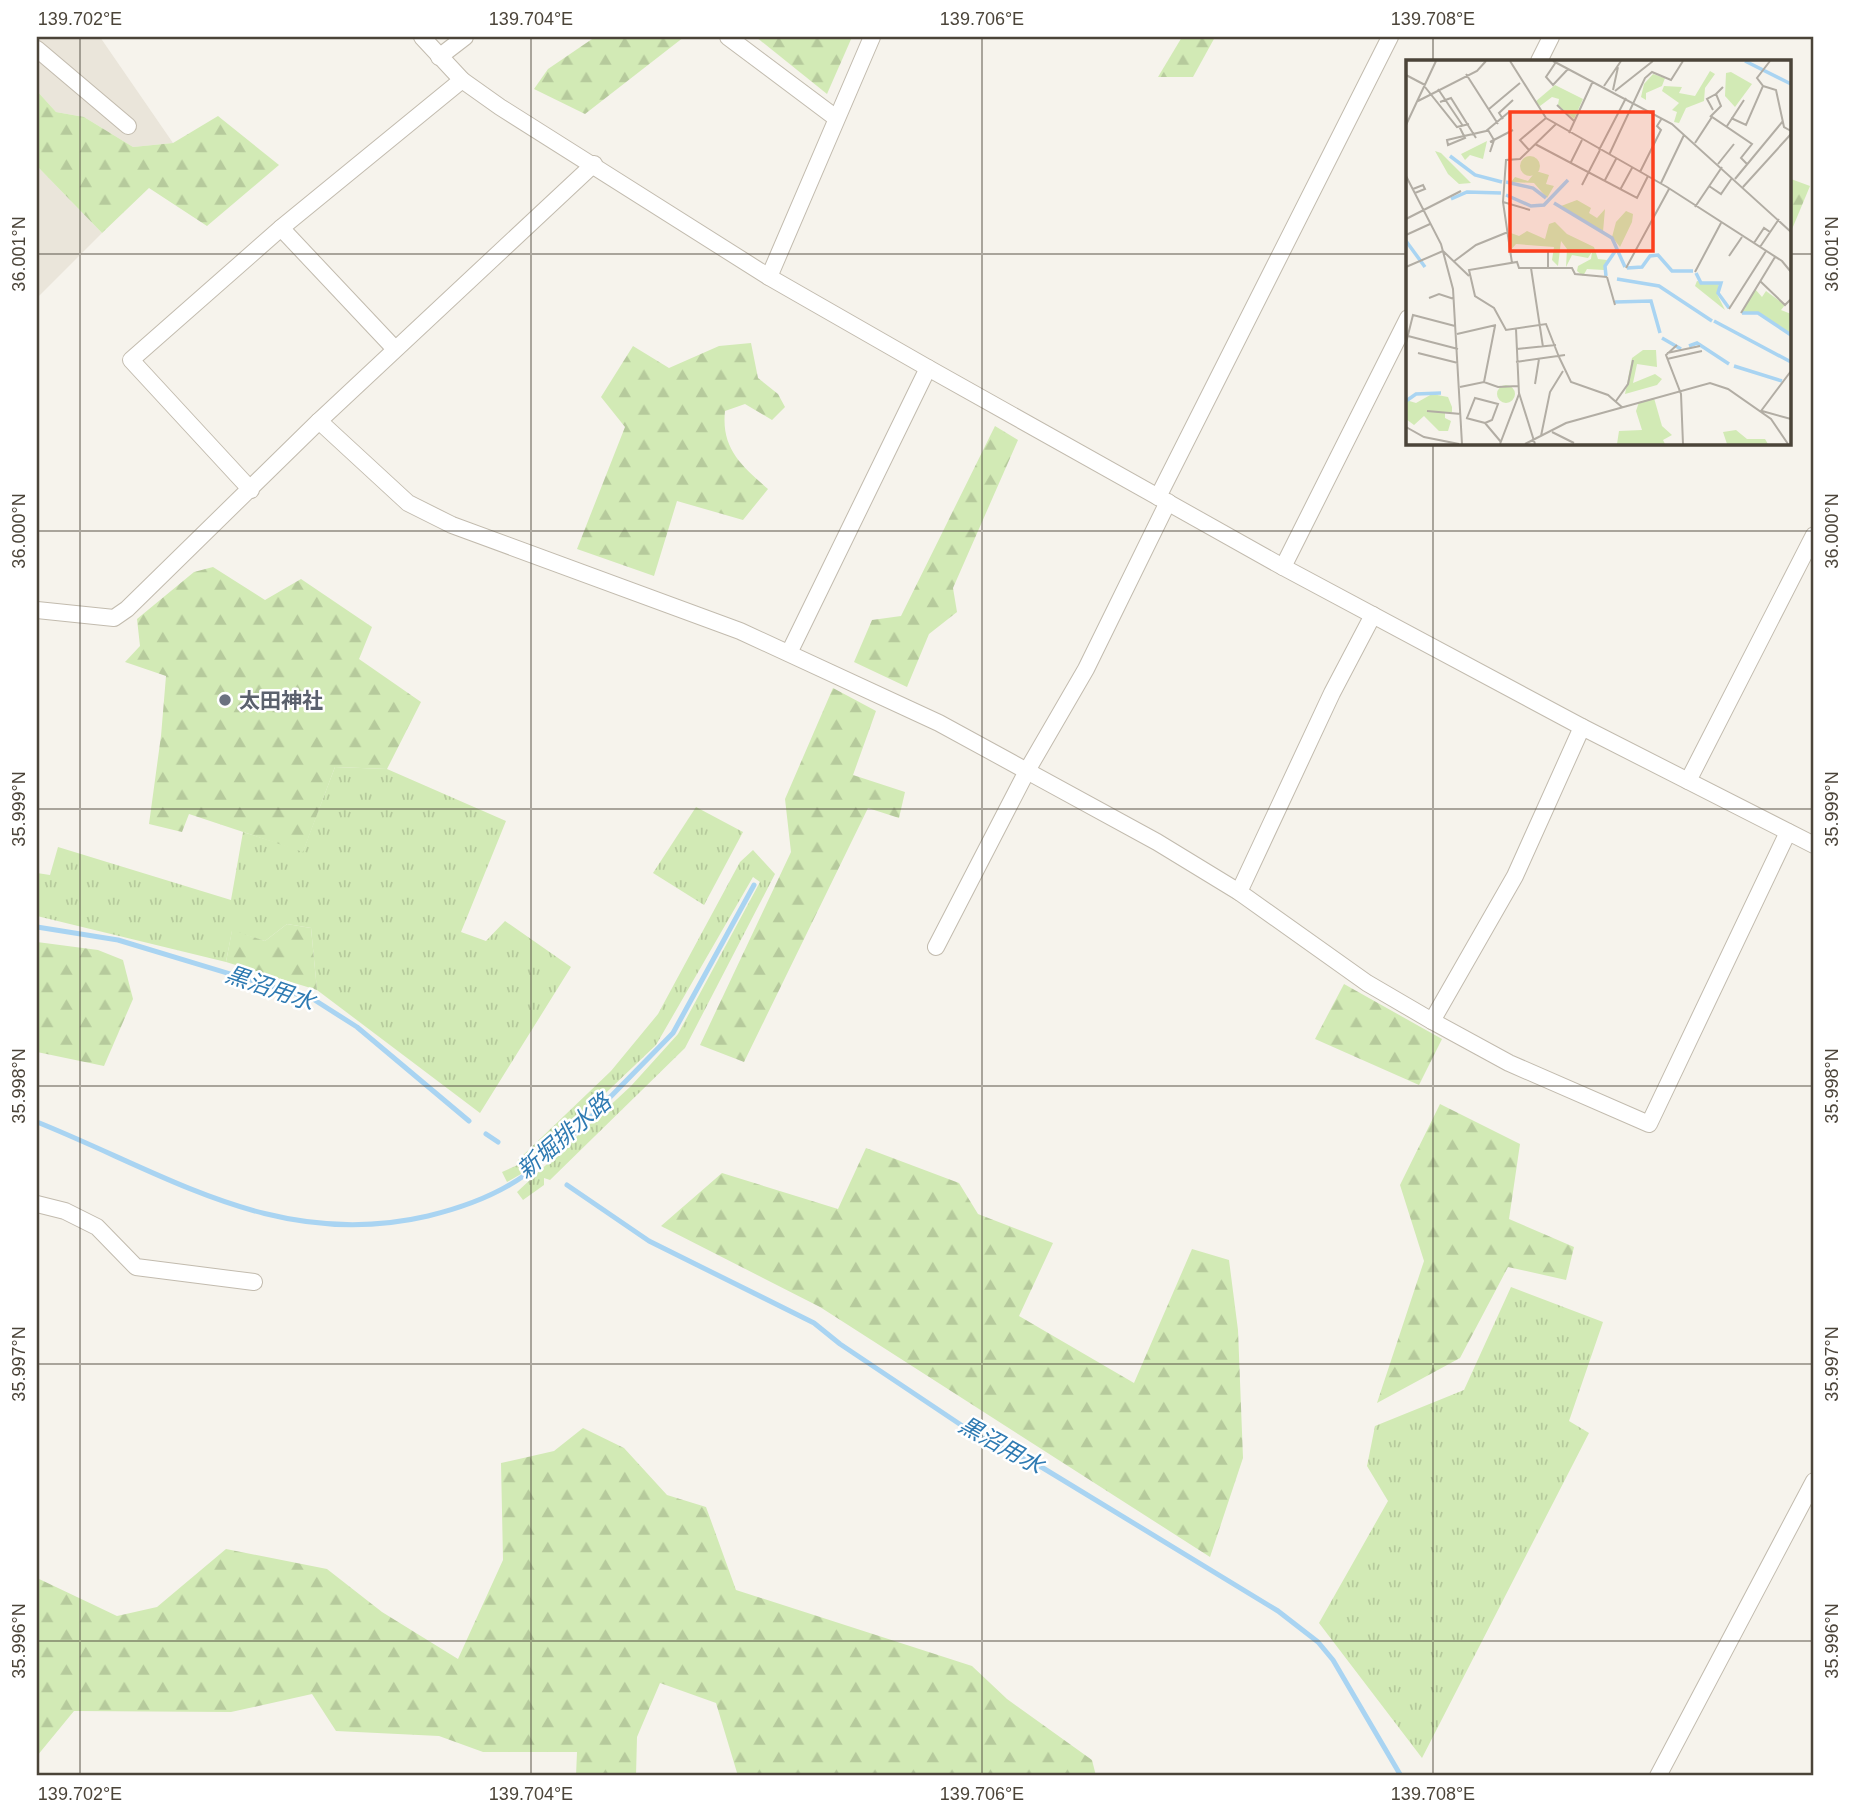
<svg xmlns="http://www.w3.org/2000/svg" width="1851" height="1813" font-family="Arial,'Noto Sans JP',sans-serif">
	<style>
		.residential { fill: #eae5da }
		.grass { fill: url(#grass-tufts) }
		.forest { fill: url(#forest-firs) }
		.lines { fill: none; stroke-linecap: round; stroke-linejoin: round }
		.stream { stroke: #a9d4f2; stroke-width: 5 }
		.minor-casing { stroke: #c2bbae; stroke-width: 18 }
		.minor { stroke: #fff; stroke-width: 16 }
		.ticks { fill: none; stroke: #4b4439; stroke-width: 2; stroke-opacity: 0.45 }
		.worship-dot { fill: #6b7280; stroke: #fff; stroke-width: 2.5 }
		.labels { text-anchor: middle; dominant-baseline: central; stroke-width: 5; stroke-linejoin: round; paint-order: stroke }
		.worship-label { font-size: 21px; font-weight: bold; fill: #5b616d; stroke: #fff; text-anchor: start }
		.water-label { font-size: 23px; font-style: italic; fill: #2e7ab2; stroke: #fff }
		.inset-river { fill: none; stroke: #a9d4f2; stroke-width: 3.5 }
		.inset-road { fill: none; stroke: #b2ada4; stroke-width: 2 }
		.view { fill: #fc3f1d; fill-opacity: 0.15; stroke: #fc3f1d; stroke-width: 3.5 }
		.inset-edge { fill: none; stroke: #4b4439; stroke-width: 3.5 }
		.neatline { fill: none; stroke: #4b4439; stroke-width: 2.5 }
		.ticks-label { font-size: 18px; text-anchor: middle; fill: #4b4439 }
	</style>
	<defs>
		<pattern id="grass-tufts" width="24" height="20" patternUnits="userSpaceOnUse" patternTransform="scale(1.75)"><rect width="24" height="20" fill="#d2eab5"/><path d="M3 7l-1-3M5 7V3M7 7l1-3M15 17l-1-3M17 17v-4M19 17l1-3" fill="none" stroke="#b6ca9c"/></pattern>
		<pattern id="forest-firs" width="22" height="20" patternUnits="userSpaceOnUse" patternTransform="scale(1.75)"><rect width="22" height="20" fill="#d2eab5"/><path d="M5 1l3.5 6h-7zM16 11l3.5 6h-7z" fill="#b6ca9c"/></pattern>
	</defs>
	<rect width="100%" height="100%" fill="#f6f3ec"/>
	<g class="residential">
		<path d="M 37,37 L 100,37 L 173,143 L 133,147 L 84,117 L 56,112 L 37,91 Z"/>
		<path d="M 37,166 L 102,233 L 37,298 Z"/>
	</g>
	<g class="grass">
		<path d="M 335,767 L 387,769 L 506,821 L 461,932 L 486,941 L 505,921 L 571,967 L 480,1113 L 317,990 L 311,928 L 287,924 L 265,941 L 232,931 L 226,962 L 37,916 L 37,873 L 50,875 L 58,847 L 231,900 L 243,832 L 303,851 Z"/>
		<path d="M 696,807 L 743,832 L 704,905 L 653,873 Z"/>
		<path d="M 753,850 L 775,874 L 685,1048 L 550,1180 L 544,1178 L 544,1185 L 523,1200 L 517,1192 L 631,1086 L 678,1034 L 760,882 L 753,877 L 656,1045 L 521,1174 L 507,1182 L 502,1172 L 520,1164 L 518,1160 L 611,1071 L 658,1014 L 740,862 Z"/>
		<path d="M 1511,1287 L 1603,1322 L 1569,1421 L 1589,1433 L 1422,1758 L 1319,1623 L 1388,1501 L 1367,1466 L 1375,1426 L 1464,1390 Z"/>
	</g>
	<g class="forest">
		<path d="M 595,37 L 684,37 L 585,114 L 534,89 L 548,69 Z"/>
		<path d="M 756,37 L 852,37 L 827,94 Z"/>
		<path d="M 1182,37 L 1215,37 L 1193,77 L 1158,77 Z"/>
		<path d="M 37,91 L 56,112 L 84,117 L 133,147 L 173,143 L 218,116 L 279,165 L 207,226 L 149,188 L 102,233 L 37,166 Z"/>
		<path d="M 1791,179 L 1810,186 L 1790,234 L 1790,181 Z"/>
		<path d="M 751,343 L 758,378 L 778,394 L 785,407 L 772,420 L 745,404 L 725,411 C 721,449 742,466 768,489 L 743,520 L 677,501 L 654,576 L 577,549 L 625,427 L 601,397 L 633,346 L 669,368 L 719,346 Z"/>
		<path d="M 995,426 L 1018,440 L 953,588 L 957,612 L 929,634 L 907,687 L 854,662 L 872,620 L 901,616 Z"/>
		<path d="M 213,567 L 265,600 L 301,579 L 372,627 L 359,659 L 421,702 L 387,769 L 335,767 L 303,852 L 189,814 L 182,832 L 149,824 L 161,736 L 166,676 L 125,662 L 140,646 L 137,619 L 194,572 Z"/>
		<path d="M 833,688 L 876,711 L 853,775 L 905,792 L 899,818 L 868,808 L 744,1062 L 700,1045 L 791,852 L 785,799 Z"/>
		<path d="M 287,924 L 311,928 L 317,990 L 226,962 L 232,930 L 265,941 Z"/>
		<path d="M 37,942 L 98,950 L 123,960 L 133,999 L 104,1066 L 37,1052 Z"/>
		<path d="M 1344,984 L 1442,1039 L 1419,1085 L 1315,1039 Z"/>
		<path d="M 1440,1104 L 1520,1144 L 1509,1219 L 1574,1247 L 1566,1280 L 1508,1267 L 1460,1358 L 1377,1403 L 1424,1261 L 1400,1185 Z"/>
		<path d="M 866,1148 L 959,1183 L 978,1214 L 1053,1243 L 1019,1316 L 1134,1383 L 1192,1249 L 1229,1260 L 1238,1330 L 1243,1458 L 1210,1557 L 820,1307 L 661,1226 L 722,1173 L 838,1209 Z"/>
		<path d="M 583,1428 L 624,1448 L 667,1495 L 706,1507 L 736,1590 L 972,1666 L 1007,1699 L 1092,1760 L 1096,1776 L 738,1776 L 716,1703 L 660,1683 L 637,1737 L 636,1776 L 576,1776 L 577,1752 L 483,1752 L 439,1736 L 336,1731 L 312,1694 L 231,1712 L 74,1711 L 37,1756 L 37,1578 L 117,1616 L 157,1607 L 226,1549 L 327,1569 L 382,1612 L 458,1659 L 503,1560 L 501,1463 L 554,1451 Z"/>
	</g>
	<g class="lines">
		<g class="stream">
			<path d="M 37,927 L 118,940 L 313,999 L 357,1027 L 469,1121"/>
			<path d="M 37,1122 C 169,1175 278,1251 428,1216 C 461,1208 497,1195 525,1175 L 575,1133 L 673,1033 L 754,885"/>
			<path d="M 486,1134 L 498,1142"/>
			<path d="M 567,1185 L 649,1241 L 814,1323 L 840,1344 L 976,1435 L 1043,1468 L 1278,1611 L 1318,1642 L 1333,1660 L 1401,1776"/>
		</g>
		<g class="minor-casing">
			<g id="minor">
				<path d="M 422,37 L 462,80 L 500,107 L 769,277 L 928,368 L 1283,567 L 1582,727 L 1814,845"/>
				<path d="M 728,37 L 836,118"/>
				<path d="M 37,49 L 128,126"/>
				<path d="M 439,57 L 465,37"/>
				<path d="M 1539,61 L 1551,37"/>
				<path d="M 281,228 L 395,349"/>
				<path d="M 769,277 L 872,37"/>
				<path d="M 319,421 L 408,503 L 452,525 L 740,631 L 939,723 L 1157,842 L 1239,892 L 1367,983 L 1432,1021 L 1509,1063 L 1649,1124 L 1788,832"/>
				<path d="M 251,490 L 131,360 L 281,228 L 462,80"/>
				<path d="M 1158,497 L 1390,37"/>
				<path d="M 1283,567 L 1408,318"/>
				<path d="M 37,610 L 114,618 L 127,609 L 319,421 L 594,164"/>
				<path d="M 789,653 L 928,368"/>
				<path d="M 1688,781 L 1814,535"/>
				<path d="M 1239,892 L 1332,693 L 1373,615"/>
				<path d="M 936,947 L 1028,769 L 1086,669 L 1168,502"/>
				<path d="M 1432,1021 L 1515,876 L 1582,727"/>
				<path d="M 37,1204 L 65,1211 L 97,1227 L 136,1267 L 254,1282"/>
				<path d="M 1658,1776 L 1814,1481"/>
			</g>
		</g>
		<use href="#minor" class="minor"/>
	</g>
	<path class="ticks" d="M 80,37 L 80,1776M 531,37 L 531,1776M 982,37 L 982,1776M 1433,37 L 1433,61M 37,254 L 1408,254M 1790,254 L 1814,254M 1433,443 L 1433,1776M 37,531 L 1814,531M 37,809 L 1814,809M 37,1086 L 1814,1086M 37,1364 L 1814,1364M 37,1641 L 1814,1641"/>
	<circle class="worship-dot" cx="225" cy="700" r="7"/>
	<g class="labels">
		<g class="worship-label">
			<text x="239" y="700">太田神社</text>
		</g>
		<g class="water-label">
			<text transform="translate(270 988) rotate(19)">黒沼用水</text>
			<text transform="translate(564 1136) rotate(-41)">新堀排水路</text>
			<text transform="translate(1001 1445) rotate(29)">黒沼用水</text>
		</g>
	</g>
	<g transform="translate(1406 60)">
		<rect width="385" height="385" fill="#f6f3ec"/>
		<path d="M 130,111 L 143,115 L 140,124 L 148,126 L 141,138 L 128,123 L 105,122 L 109,117 L 122,121 ZM 220,151 L 227,154 L 226,162 L 214,187 L 206,177 L 210,162 Z" fill="#d2eab5"/>
		<path d="M 304,11 L 309,14 L 299,28 L 298,41 L 280,48 L 273,63 L 268,62 L 271,52 L 266,50 L 273,43 L 256,31 L 258,26 L 276,27 L 273,33 L 289,36 ZM 325,12 L 346,24 L 329,47 L 319,36 L 320,13 ZM 247,14 L 259,18 L 256,26 L 240,33 L 240,40 L 235,37 L 238,24 ZM 149,25 L 177,39 L 168,59 L 152,45 L 153,39 L 146,37 L 134,46 L 129,42 ZM 81,81 L 77,99 L 64,95 L 59,100 L 55,94 ZM114 106a10 10 0 1 1 20 0a10 10 0 1 1-20 0ZM 171,140 L 185,148 L 183,153 L 191,158 L 199,149 L 197,172 L 155,146 ZM 149,162 L 161,174 L 188,187 L 192,199 L 201,200 L 198,210 L 181,209 L 177,216 L 171,211 L 172,206 L 185,199 L 186,192 L 182,198 L 166,195 L 160,207 L 161,189 L 155,181 L 152,206 L 146,200 L 148,187 L 110,184 L 104,191 L 102,172 L 113,176 L 121,171 L 139,179 L 143,164 ZM 237,290 L 250,290 L 251,307 L 231,304 L 227,323 L 249,314 L 256,319 L 251,325 L 219,334 L 226,298 ZM91 334a9 9 0 1 1 18 0a9 9 0 1 1-18 0ZM 26,334 L 42,337 L 46,347 L 46,352 L 39,352 L 39,358 L 45,361 L 42,371 L 33,371 L 18,356 L 8,365 L 0,359 L 0,340 L 10,343 ZM 248,338 L 256,366 L 266,375 L 257,380 L 259,384 L 211,384 L 213,371 L 236,370 L 230,351 L 233,342 Z" fill="#d2eab5"/>
		<path d="M 29,91 L 35,93 L 65,123 L 53,124 L 42,114 ZM 330,370 L 341,379 L 359,379 L 362,384 L 321,384 L 317,372 Z" fill="#d2eab5"/>
		<path d="M 291,221 L 313,224 L 311,234 L 319,250 L 289,226 ZM 349,229 L 356,237 L 360,231 L 379,245 L 375,250 L 385,254 L 385,275 L 351,252 L 335,253 Z" fill="#d2eab5"/>
		<path class="inset-river" d="M 339,1 L 385,24M 44,96 L 69,115 L 96,122M 100,122 L 127,128 L 140,138M 100,135 L 125,146 L 138,145 L 162,120M 45,139 L 61,132 L 95,133M 148,143 L 206,178 L 219,207M 0,181 L 19,207M 221,208 L 236,207 L 244,196 L 252,195 L 266,211 L 287,211M 290,213 L 295,223 L 315,223 L 312,233 L 323,248M 200,216 L 199,206 L 210,190M 211,219 L 253,226 L 306,261M 209,242 L 245,241 L 254,273M 336,253 L 352,253 L 385,275M 308,261 L 385,302M 256,278 L 275,289M 283,286 L 291,283 L 323,304M 328,306 L 376,321M 0,341 L 10,334 L 35,333"/>
		<path class="inset-road" d="M 104,1 L 140,58 L 261,127 L 376,201 L 385,212M 147,1 L 266,64 L 385,172M 150,2 L 140,17 L 147,25 L 162,9M 60,14 L 92,64M 0,15 L 19,25M 198,26 L 215,1M 357,26 L 370,30 L 378,67 L 385,71M 19,27 L 51,67 L 63,64M 32,29 L 57,66M 207,30 L 212,7M 209,31 L 247,1M 12,41 L 71,11 L 80,1M 34,42 L 45,38 L 70,78M 151,45 L 168,61M 83,49 L 114,23M 307,50 L 301,39 L 310,34M 304,57 L 315,46 L 310,34 L 317,27M 325,58 L 340,65 L 357,26 L 351,18 L 364,1M 97,59 L 93,53 L 107,40M 0,65 L 30,1M 53,66 L 58,76 L 80,71 L 103,52M 321,66 L 338,40M 82,70 L 88,80 L 84,92M 163,73 L 187,21M 58,76 L 59,78 L 42,85 L 41,80 ZM 84,82 L 107,70M 289,83 L 306,57 L 346,84 L 335,98 L 341,104M 129,84 L 231,138 L 242,116M 123,90 L 114,80 L 140,58M 193,90 L 220,38M 203,95 L 239,18 L 246,12 L 265,20 L 277,1M 165,102 L 176,80M 312,104 L 328,84M 234,112 L 255,70 L 251,66 L 256,58M 0,116 L 35,184 L 47,229 L 56,384M 329,119 L 377,61M 199,120 L 210,99M 255,123 L 278,75M 176,125 L 194,90M 303,126 L 315,134 L 326,118M 337,127 L 385,74M 7,129 L 17,125 L 19,129 L 9,133M 214,130 L 226,108M 97,142 L 124,150M 289,147 L 316,107M 0,159 L 55,131M 0,175 L 24,164M 348,183 L 358,168 L 364,172M 354,187 L 373,159M 104,192 L 142,191 L 142,207M 323,196 L 336,177M 47,202 L 70,185 L 102,172M 106,203 L 97,142 L 100,100 L 114,99 L 150,64M 0,207 L 37,191 L 63,216M 125,208 L 137,287M 220,208 L 263,129M 289,212 L 315,163M 201,217 L 209,245M 354,221 L 379,245 L 385,239M 23,238 L 33,234 L 48,239M 323,249 L 360,191M 335,253 L 369,197M 51,274 L 90,265M 2,276 L 52,289M 0,283 L 7,255 L 49,266M 271,285 L 260,295 L 275,334 L 277,384M 111,289 L 150,285M 12,293 L 52,303M 261,293 L 294,286M 153,297 L 140,264 L 100,270 L 88,248 L 69,236 L 63,210 L 111,202 L 113,208 L 166,208 L 169,214 L 201,217M 153,297 L 165,322 L 202,335 L 217,348M 261,299 L 296,291M 110,302 L 159,295M 78,322 L 89,266M 129,324 L 133,299M 54,327 L 78,322 L 92,327 L 112,326M 113,333 L 129,384M 210,341 L 222,324 L 227,300M 21,351 L 55,354M 355,351 L 385,311M 356,351 L 385,359M 60,358 L 79,363 L 95,382M 61,358 L 69,338 L 92,344 L 86,360 L 79,363M 0,367 L 18,377 L 53,384M 146,372 L 168,383M 135,376 L 144,332 L 157,311M 94,384 L 113,334 L 110,269M 119,384 L 160,363 L 304,323 L 322,329 L 365,359 L 382,384"/>
		<path class="view" d="M 104,52 L 247,52 L 247,191 L 104,191 Z"/>
		<rect width="385" height="385" class="inset-edge"/>
	</g>
	<rect width="1851" height="1813" fill="none" stroke="#ffffff" stroke-width="77"/>
	<rect x="38" y="38" width="1774" height="1736" class="neatline"/>
	<g class="ticks-label">
		<text x="80" y="25">139.702°E</text>
		<text x="531" y="25">139.704°E</text>
		<text x="982" y="25">139.706°E</text>
		<text x="1433" y="25">139.708°E</text>
		<text transform="translate(19 254) rotate(-90)" y="6">36.001°N</text>
		<text transform="translate(1832 254) rotate(-90)" y="6">36.001°N</text>
		<text transform="translate(19 531) rotate(-90)" y="6">36.000°N</text>
		<text transform="translate(1832 531) rotate(-90)" y="6">36.000°N</text>
		<text transform="translate(19 809) rotate(-90)" y="6">35.999°N</text>
		<text transform="translate(1832 809) rotate(-90)" y="6">35.999°N</text>
		<text transform="translate(19 1086) rotate(-90)" y="6">35.998°N</text>
		<text transform="translate(1832 1086) rotate(-90)" y="6">35.998°N</text>
		<text transform="translate(19 1364) rotate(-90)" y="6">35.997°N</text>
		<text transform="translate(1832 1364) rotate(-90)" y="6">35.997°N</text>
		<text transform="translate(19 1641) rotate(-90)" y="6">35.996°N</text>
		<text transform="translate(1832 1641) rotate(-90)" y="6">35.996°N</text>
		<text x="80" y="1800">139.702°E</text>
		<text x="531" y="1800">139.704°E</text>
		<text x="982" y="1800">139.706°E</text>
		<text x="1433" y="1800">139.708°E</text>
	</g>
</svg>
